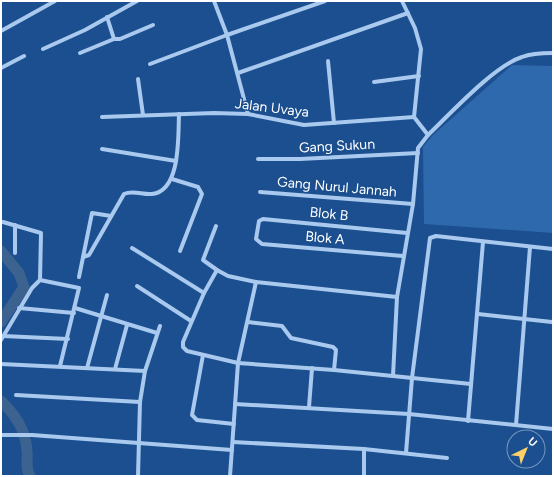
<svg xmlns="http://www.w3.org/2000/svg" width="554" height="477" font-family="Figtree,sans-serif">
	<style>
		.green { fill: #2e69ad }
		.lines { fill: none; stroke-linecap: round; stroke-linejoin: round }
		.river { stroke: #3c6290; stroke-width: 11 }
		.minor { stroke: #a9c9ee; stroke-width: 4 }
		.labels { text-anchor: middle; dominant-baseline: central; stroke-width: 3; stroke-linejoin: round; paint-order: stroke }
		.street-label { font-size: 14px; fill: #fff; stroke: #1b4f8f }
	</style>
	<rect width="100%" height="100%" fill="#1b4f8f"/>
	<path class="green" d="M 512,65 L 553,66 L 553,233 L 424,224 L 423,147 L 433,135 Z"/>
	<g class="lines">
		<g class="river">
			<path d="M 1,251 L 19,273 L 24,287 L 1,322"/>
			<path d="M 1,401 C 16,416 26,430 27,452 C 28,460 25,469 30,476"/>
		</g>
		<g class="minor">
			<path d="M 402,1 L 415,28 L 421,49 L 414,117"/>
			<path d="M 1,31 L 55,1"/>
			<path d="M 114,39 L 120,39 L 153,25"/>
			<path d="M 43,49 L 85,30 L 137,1"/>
			<path d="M 80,53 L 114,39 L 107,17"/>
			<path d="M 328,61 L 334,123"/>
			<path d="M 150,64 L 227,35 L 214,1"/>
			<path d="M 1,68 L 24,56"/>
			<path d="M 238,73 L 408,13"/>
			<path d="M 138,79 L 143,115"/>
			<path d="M 374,82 L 419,76"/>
			<path d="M 248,114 L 227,35 L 325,1"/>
			<path d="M 102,117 L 214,113 L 248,114 L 304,125 L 414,117"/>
			<path d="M 414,117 L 428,135 C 451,113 494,66 522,57 C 532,53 543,53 553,53"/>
			<path d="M 102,149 L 176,161"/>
			<path d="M 258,159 L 300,159 L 418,153"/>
			<path d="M 172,179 L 198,187 L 202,194 L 180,251"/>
			<path d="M 260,192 L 413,204"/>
			<path d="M 3,222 L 41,233 L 40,280"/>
			<path d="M 216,226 L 203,260 L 217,270"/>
			<path d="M 132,248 L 204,293 L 183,342 L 183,347 L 187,351 L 238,363 L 334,370 L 471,384"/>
			<path d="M 15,253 L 15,225"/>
			<path d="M 403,256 L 262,244 L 256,239 L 259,221 L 263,219 L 407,233"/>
			<path d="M 83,257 L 89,255 L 124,194 C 133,190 143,195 152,194 C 181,191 178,136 179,114"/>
			<path d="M 79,277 L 92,213 L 111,216"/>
			<path d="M 137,286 L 191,321"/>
			<path d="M 204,293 L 217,270 L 228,276 L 256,282 L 397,297"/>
			<path d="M 19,308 L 74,313"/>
			<path d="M 75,308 L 157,333"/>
			<path d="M 478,314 L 552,322"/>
			<path d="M 248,322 L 282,326 L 291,338 L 333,347 L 336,350 L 334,370"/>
			<path d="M 3,336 L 68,339"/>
			<path d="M 1,340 L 32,288 L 40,280 L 79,288 L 60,366"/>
			<path d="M 203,355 L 192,415 L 197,420 L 234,424"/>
			<path d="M 1,364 L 145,371"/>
			<path d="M 87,368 L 107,295"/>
			<path d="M 115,369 L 127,325"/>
			<path d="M 393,376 L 397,297 L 413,204 L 418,148 L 428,135"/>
			<path d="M 16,395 L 140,402"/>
			<path d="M 235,404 L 409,414 L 553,429"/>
			<path d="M 309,407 L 312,368"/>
			<path d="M 468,421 L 483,242"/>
			<path d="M 516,425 L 530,247"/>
			<path d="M 1,435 L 32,435 L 232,450"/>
			<path d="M 233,442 L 364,449 L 447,458"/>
			<path d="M 406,453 L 412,378 L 430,238 L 436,236 L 553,249"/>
			<path d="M 138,476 L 140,402 L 145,371 L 160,326"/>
			<path d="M 230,476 L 238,363 L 256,282"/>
			<path d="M 364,476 L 364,449"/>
		</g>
	</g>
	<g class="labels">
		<g class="street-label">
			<text transform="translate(272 108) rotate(7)">Jalan Uvaya</text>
			<text transform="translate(337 146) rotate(-3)">Gang Sukun</text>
			<text transform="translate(337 187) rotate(5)">Gang Nurul Jannah</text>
			<text transform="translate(329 214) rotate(6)">Blok B</text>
			<text transform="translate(325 238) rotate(5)">Blok A</text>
		</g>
	</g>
	<rect width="554" height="477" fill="none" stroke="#ffffff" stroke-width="4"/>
	<g transform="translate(526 449) rotate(43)"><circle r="19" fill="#1b4f8f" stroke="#7695bc"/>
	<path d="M0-3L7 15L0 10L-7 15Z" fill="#ffd166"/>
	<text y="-6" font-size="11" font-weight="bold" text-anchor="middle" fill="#ffffff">U</text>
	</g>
</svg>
